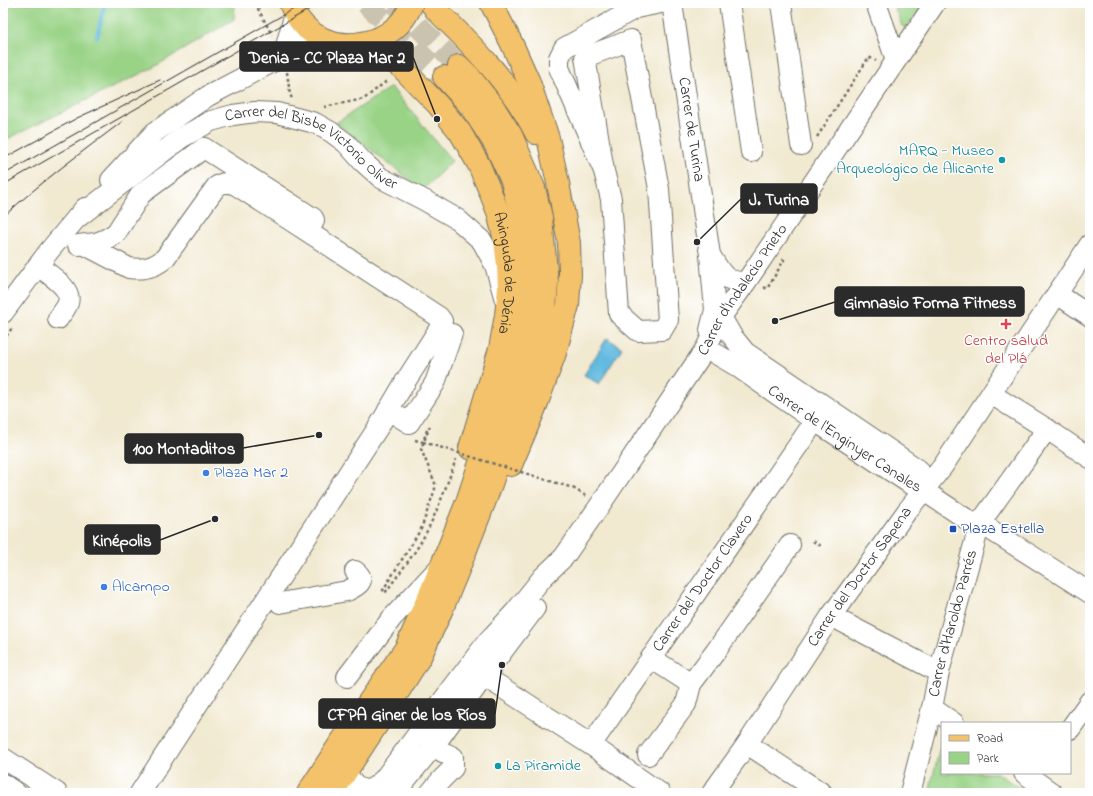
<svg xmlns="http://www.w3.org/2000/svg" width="1093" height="796" font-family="'Indie Flower',sans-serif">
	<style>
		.green { fill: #99d386; stroke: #627f58 }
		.water { fill: #62badf; stroke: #467285 }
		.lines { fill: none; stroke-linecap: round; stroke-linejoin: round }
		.stream { stroke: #62badf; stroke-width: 4.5 }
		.major-tunnel { stroke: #c9c3af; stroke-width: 22; stroke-dasharray: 22 11; stroke-linecap: butt }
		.minor-casing { stroke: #706e65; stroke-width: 22 }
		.major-casing { stroke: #706e65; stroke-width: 24 }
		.path { stroke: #706e65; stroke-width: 2.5; stroke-dasharray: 3 3; stroke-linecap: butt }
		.minor { stroke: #fff; stroke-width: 20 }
		.major { stroke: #f3c26a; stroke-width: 22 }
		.tram { stroke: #2b2b2b; stroke-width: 1 }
		.major-bridge-casing { stroke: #706e65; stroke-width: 24; stroke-linecap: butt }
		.path-bridge { stroke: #706e65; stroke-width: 2.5; stroke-dasharray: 3 3; stroke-linecap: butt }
		.major-bridge { stroke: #f3c26a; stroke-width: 22 }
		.culture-dot { fill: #0f9aa8; stroke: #fff; stroke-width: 1.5 }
		.health-dot { fill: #e0444e; stroke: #fff; stroke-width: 1.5 }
		.shop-dot { fill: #3f7fe0; stroke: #fff; stroke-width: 1.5 }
		.transit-dot { fill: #1a4fb4; stroke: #fff; stroke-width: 1.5 }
		.labels { text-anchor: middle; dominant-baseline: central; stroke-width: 3; stroke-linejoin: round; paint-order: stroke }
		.street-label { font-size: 16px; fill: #2b2b2b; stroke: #fff }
		.culture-label { font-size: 16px; fill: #0d838f; stroke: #fff; text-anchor: end }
		.health-label { font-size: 16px; fill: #be3a42; stroke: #fff }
		.shop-label { font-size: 16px; fill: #366cbe; stroke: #fff; text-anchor: start }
		.transit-label { font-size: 16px; fill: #164399; stroke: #fff; text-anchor: start }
		.leader { fill: none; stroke: #2b2b2b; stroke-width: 1.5 }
		.callout-dot { fill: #2b2b2b; stroke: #fff; stroke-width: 1.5 }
		.callout { fill: #2b2b2b; stroke: #2b2b2b; stroke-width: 1.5 }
		.callout-label { font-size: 17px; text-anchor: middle; font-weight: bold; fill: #fff }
	</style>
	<rect width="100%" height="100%" fill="#fff"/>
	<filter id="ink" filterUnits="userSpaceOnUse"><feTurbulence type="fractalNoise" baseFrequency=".025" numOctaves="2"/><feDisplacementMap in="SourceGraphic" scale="8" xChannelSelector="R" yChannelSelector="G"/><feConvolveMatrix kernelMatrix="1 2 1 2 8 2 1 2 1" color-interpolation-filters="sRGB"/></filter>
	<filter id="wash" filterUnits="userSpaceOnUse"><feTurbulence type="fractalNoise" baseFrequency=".012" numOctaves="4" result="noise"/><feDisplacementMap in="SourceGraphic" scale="16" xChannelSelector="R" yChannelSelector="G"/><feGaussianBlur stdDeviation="0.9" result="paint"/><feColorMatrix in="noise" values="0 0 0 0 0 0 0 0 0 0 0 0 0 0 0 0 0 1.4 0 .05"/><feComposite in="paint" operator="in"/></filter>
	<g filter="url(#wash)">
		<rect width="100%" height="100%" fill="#f1e9d0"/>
		<g class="green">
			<path d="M 3,3 L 235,3 L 234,19 L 154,67 L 3,141 Z"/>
			<path d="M 893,3 L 925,3 L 907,27 L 904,27 L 902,26 Z"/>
			<path d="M 391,87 L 452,161 L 423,190 L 336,123 Z"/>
			<path d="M 942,739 L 942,773 L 997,773 L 1027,793 L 929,793 Z"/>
		</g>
		<path class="water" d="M 607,338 L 622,348 L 599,384 L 584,375 Z"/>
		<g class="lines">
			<path class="stream" d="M 97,37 L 105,3"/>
		</g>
	</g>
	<g filter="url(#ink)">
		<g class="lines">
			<g class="major-tunnel">
				<path d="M 366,3 L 444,77"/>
				<path d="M 394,3 L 459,66"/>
			</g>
			<g class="minor-casing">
				<g id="minor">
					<path id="s1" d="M 672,3 L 710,255 L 715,310 L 710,330"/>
					<path d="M 729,3 L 751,152"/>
					<path d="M 781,3 L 801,145"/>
					<path d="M 876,3 L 896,60"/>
					<path d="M 283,57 L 295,13"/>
					<path d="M 604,171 L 585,57 L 631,40 L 659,189 L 668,320 L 662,330 L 638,331 L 619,314 L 611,199 L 604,171 L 559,68 L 559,58 L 564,48 L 636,8 L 661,3"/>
					<path d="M 111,180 L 155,132 L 208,96 L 320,37"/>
					<path id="s2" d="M 77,218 L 181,138 L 211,121 L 233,115 L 255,112 L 277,113 L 315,123 L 331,132 L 346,143 L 363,162 L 381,178 L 424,200 L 457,219 L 482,241 L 495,265 L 505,300"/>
					<path d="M 78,245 L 96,243 L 106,239 L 116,233 L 141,194 L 204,148 L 313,218 L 314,220 L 313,223"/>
					<path d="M 85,245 L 129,268 C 143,270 154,268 165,258 L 216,187 C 223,182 228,182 236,185 L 439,317 L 442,321 L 441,326 L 405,382 L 379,426 L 140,793"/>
					<path d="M 710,255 C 722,273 723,282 746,282"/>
					<path d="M 38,266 C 48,274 73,288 68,303 C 66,309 61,314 58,319"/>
					<path d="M 1057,294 L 1090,316"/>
					<path d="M 3,313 L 49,251 L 85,208"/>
					<path d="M 721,317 L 732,336 L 745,352 L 919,470 L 924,491"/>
					<path id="s3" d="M 706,348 L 735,365 L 815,421 L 909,483 L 924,491 L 971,522 L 980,523 L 1090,593"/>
					<path d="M 991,394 L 1047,429 L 1090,458"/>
					<path d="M 388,410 L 409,423 L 435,383 L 452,334"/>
					<path d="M 280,603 L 347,591 C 357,586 368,581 355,571"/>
					<path d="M 831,616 L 925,665 L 939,672"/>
					<path d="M 651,658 L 691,684"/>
					<path d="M 484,676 L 591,745 L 660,793"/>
					<path d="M 347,677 L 392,618 L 437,570"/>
					<path d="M 932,708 L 954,723"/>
					<path d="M 1070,729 L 1090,701"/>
					<path d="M 747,744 L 822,793"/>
					<path id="s4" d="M 591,745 L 815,421"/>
					<path d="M 648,755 L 686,704 L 691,684 L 716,651 L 790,545"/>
					<path d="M 3,758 L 57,793"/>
					<path id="s5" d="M 346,772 L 354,785 L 363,790 L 372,789 L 383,780 L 487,642 L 515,612 L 543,577 L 564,557 L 600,505 L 706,348 L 721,317 L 746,282 L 935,3"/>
					<path d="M 1024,773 L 1052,793"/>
					<path d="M 3,784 L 16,793"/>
					<path d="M 395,793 L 436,743 L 484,676 L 535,608"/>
					<path d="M 430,793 L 441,780 L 453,768 L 453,757 C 442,751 429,748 432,734"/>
					<path id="s6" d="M 712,793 L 747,744 L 831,616 L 907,511 L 943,466 L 1090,244"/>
					<path id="s7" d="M 910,793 L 932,708 L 939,672 L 980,523 L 1047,429"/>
				</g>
			</g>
			<g class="major-casing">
				<g id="major">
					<path d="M 290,3 C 305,40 340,52 377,39"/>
					<path d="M 431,3 L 436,10 C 474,47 512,85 536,133"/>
					<path d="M 491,3 L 512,44 L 529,82 L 548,138 L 558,183 L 569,243 L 570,274 L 568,305 L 555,353 L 537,403 L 511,465"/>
					<path id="s8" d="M 366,43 L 401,67 L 438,105 L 460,132 L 479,165 L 489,189 L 498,212 L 505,241 L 508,265 L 509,289 L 506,315 L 500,349 L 470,448"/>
					<path d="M 308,793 L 339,745 L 406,648 L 431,592 L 467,502 L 511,369 L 522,331 L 527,300 L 529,273 L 527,251 L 519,209 L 512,181 L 495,144 L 472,108 L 444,77"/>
					<path d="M 332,793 L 395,697 L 420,657 L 442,609 L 458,570 L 486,498 L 532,368 L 544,322 L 547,282 L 541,217 L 534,188 L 511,135 L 492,105 L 469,76 L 459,66"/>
				</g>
			</g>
			<g class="path">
				<path d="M 255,3 L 272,35"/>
				<path d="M 287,72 L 290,95 L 292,98"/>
				<path d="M 324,107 L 364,99 L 388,80"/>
				<path d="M 817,137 L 869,57 L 876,61"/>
				<path d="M 764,287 L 767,289 L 784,260 L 782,259"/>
				<path d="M 3,341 L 12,328"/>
				<path d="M 430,426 L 421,449 L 435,483 L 435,489 L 421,529 L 383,590 L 385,593 C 395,579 406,565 416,550 C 434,522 445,490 456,459"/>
				<path d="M 415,440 L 423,442 L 428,427"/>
				<path d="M 573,488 L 586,496"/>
				<path d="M 813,541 L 821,546"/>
			</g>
			<use href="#minor" class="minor"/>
			<use href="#major" class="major"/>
			<g class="tram">
				<path d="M 3,159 L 77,118 L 160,80"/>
				<path d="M 3,175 L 304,3"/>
				<path d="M 3,185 L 320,3"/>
				<path d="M 3,217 C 41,182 82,152 123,121"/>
			</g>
			<g class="major-bridge-casing">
				<path id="major-bridge" d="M 377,39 C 393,32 406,20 412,3"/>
			</g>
			<path class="path-bridge" d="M 423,442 L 573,488"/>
			<use href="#major-bridge" class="major-bridge"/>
		</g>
	</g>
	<g class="culture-dot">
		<circle cx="1002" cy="160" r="4"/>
		<circle cx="498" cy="766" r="4"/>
	</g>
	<path class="health-dot" d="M1004 318h4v4h4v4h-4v4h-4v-4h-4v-4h4z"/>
	<g class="shop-dot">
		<circle cx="206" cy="473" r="4"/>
		<circle cx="104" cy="587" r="4"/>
	</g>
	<rect class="transit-dot" x="949" y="525" width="8" height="8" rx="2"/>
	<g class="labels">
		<g class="street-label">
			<text stroke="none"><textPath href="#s1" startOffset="128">Carrer de Turina</textPath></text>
			<text stroke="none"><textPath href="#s2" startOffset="278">Carrer del Bisbe Victorio Oliver</textPath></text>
			<text stroke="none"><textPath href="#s8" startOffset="281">Avinguda de Dénia</textPath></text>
			<text stroke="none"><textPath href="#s5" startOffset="658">Carrer d'Indalecio Prieto</textPath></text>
			<text stroke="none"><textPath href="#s3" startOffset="166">Carrer de l'Enginyer Canales</textPath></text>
			<text stroke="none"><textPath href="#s6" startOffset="262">Carrer del Doctor Sapena</textPath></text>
			<text stroke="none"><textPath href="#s4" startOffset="197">Carrer del Doctor Clavero</textPath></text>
			<text stroke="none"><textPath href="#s7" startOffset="175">Carrer d'Haroldo Parrés</textPath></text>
		</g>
		<g class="culture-label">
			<text x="994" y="151">MARQ - Museo<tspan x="994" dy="18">Arqueológico de Alicante</tspan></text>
			<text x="506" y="766" text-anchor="start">La Piramide</text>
		</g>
		<g class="health-label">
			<text x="1006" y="341">Centro salud<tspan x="1006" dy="18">del Plá</tspan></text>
		</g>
		<g class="shop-label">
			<text x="214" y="473">Plaza Mar 2</text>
			<text x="112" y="587">Alcampo</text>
		</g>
		<g class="transit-label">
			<text x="961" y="529">Plaza Estella</text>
		</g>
	</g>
	<path class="leader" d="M437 119L413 57M697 242L741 199M775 321L835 302M319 435L243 448M215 519L160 540M502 665L495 714"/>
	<g class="callout-dot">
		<circle cx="437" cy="119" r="4"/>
		<circle cx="697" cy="242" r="4"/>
		<circle cx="775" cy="321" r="4"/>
		<circle cx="319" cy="435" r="4"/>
		<circle cx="215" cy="519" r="4"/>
		<circle cx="502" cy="665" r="4"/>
	</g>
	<g class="callout">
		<rect x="240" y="42" width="173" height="29" rx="4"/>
		<rect x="741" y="184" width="76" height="29" rx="4"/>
		<rect x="835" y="287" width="189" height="29" rx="4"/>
		<rect x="125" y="434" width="118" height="29" rx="4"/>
		<rect x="85" y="525" width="75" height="29" rx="4"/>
		<rect x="319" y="699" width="176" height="29" rx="4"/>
	</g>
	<g class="callout-label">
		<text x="327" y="63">Denia - CC Plaza Mar 2</text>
		<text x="779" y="205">J. Turina</text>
		<text x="930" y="308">Gimnasio Forma Fitness</text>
		<text x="184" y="454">100 Montaditos</text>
		<text x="122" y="546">Kinépolis</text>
		<text x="407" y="720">CFPA Giner de los Ríos</text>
	</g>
	<rect width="1093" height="796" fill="none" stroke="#fff" stroke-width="16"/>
	<rect x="941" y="722" width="130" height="52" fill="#ffffff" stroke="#aaaaaa"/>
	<rect x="949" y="735" width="20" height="6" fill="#f3c26a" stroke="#aaaaaa"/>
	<text x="977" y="742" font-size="12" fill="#2b2b2b">Road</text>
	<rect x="949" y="752" width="20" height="12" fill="#99d386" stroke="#aaaaaa"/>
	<text x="977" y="762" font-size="12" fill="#2b2b2b">Park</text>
</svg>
